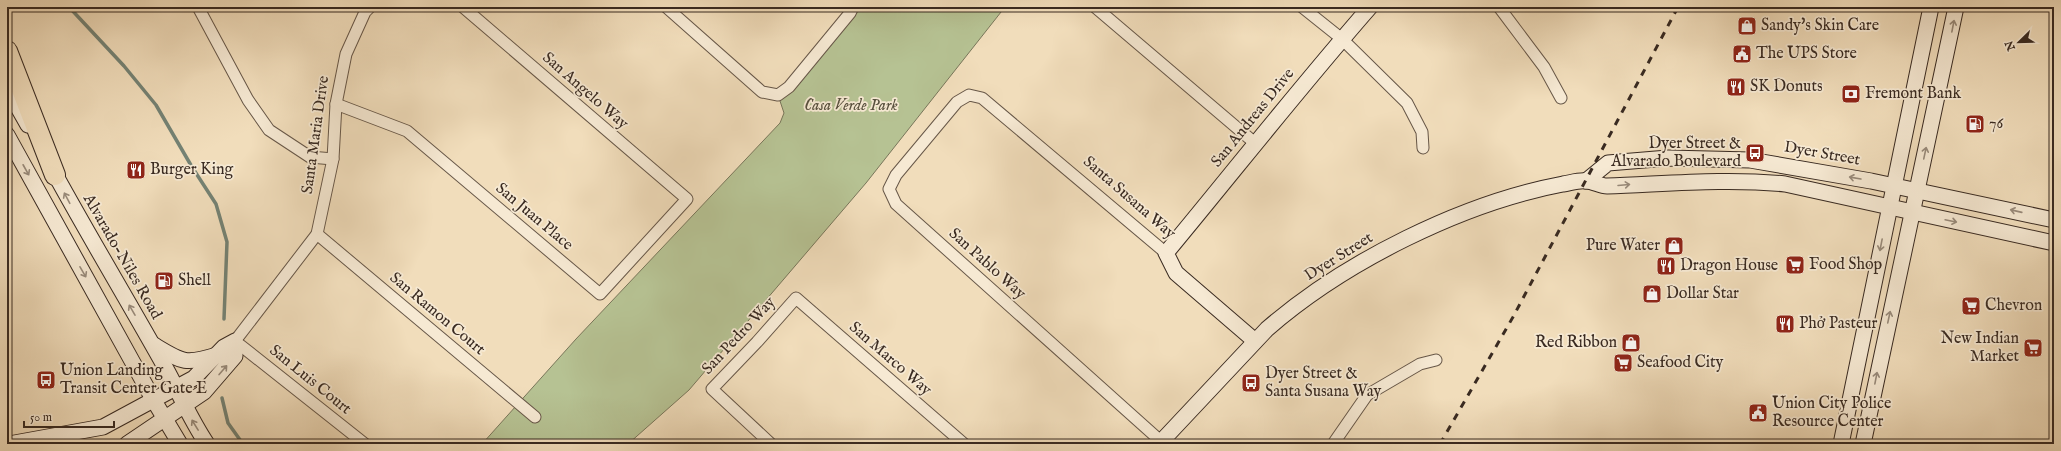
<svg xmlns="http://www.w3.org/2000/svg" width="2061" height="451" font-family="'IM FELL English',serif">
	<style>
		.green { fill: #b6c293; stroke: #78765a }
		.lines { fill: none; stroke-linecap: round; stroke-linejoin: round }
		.stream { stroke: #748274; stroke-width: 3.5 }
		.street-casing { stroke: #675748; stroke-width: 13 }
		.secondary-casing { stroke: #392a21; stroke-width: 17 }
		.highway-casing { stroke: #392a21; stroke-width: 22 }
		.street { stroke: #f6e9d3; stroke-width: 11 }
		.secondary { stroke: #f6e9d3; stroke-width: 15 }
		.highway { stroke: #f1ddbb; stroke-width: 20 }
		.rail { stroke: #392a21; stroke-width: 3; stroke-dasharray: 7 7; stroke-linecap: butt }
		.oneway { stroke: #988a7a }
		.labels { text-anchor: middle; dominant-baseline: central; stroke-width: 3.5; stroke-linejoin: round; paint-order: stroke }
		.poi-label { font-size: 16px; fill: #392a21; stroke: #f6e9d3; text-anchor: start }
		.street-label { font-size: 16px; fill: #392a21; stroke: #f6e9d3 }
		.park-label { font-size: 16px; font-style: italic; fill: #58503e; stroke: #f6e9d3 }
	</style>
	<rect width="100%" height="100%" fill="#f1ddbb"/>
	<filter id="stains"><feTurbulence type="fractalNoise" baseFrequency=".005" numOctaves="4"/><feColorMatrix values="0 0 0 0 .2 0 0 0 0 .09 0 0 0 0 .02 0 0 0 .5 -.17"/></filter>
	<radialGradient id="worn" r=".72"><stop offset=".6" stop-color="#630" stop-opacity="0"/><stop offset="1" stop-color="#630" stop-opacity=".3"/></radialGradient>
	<path class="green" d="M 853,7 L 1005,7 L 866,183 L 689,390 L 628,444 L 482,444 L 576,339 L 780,123 L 784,113 L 778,95 Z"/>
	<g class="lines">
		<g class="stream">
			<path d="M 69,7 L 124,66 L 156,105 L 192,167 L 216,204 L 227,242 L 224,319"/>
			<path d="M 222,398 L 228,423 L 243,444"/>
		</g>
		<g class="street-casing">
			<g id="street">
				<path d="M 198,7 L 248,100 L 269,130 L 310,157 L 333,159"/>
				<path d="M 666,7 L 762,92 L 778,95 L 789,87 L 850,13 L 853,7"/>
				<path d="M 1095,7 L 1256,144"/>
				<path d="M 1302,7 L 1342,39 L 1407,103 L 1422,132 L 1423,148"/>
				<path d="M 1499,7 L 1544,67 L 1561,98"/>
				<path d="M 336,104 L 407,131 L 600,294 L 687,199 L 463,7"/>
				<path d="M 317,234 L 535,417"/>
				<path d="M 365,444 L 235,341 L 317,234 L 333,159 L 336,104 L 346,54 L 365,12 L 370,7"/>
				<path d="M 771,444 L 712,389 L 757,342 L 796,298 L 964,444"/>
				<path d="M 1164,444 L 896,204 L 889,189 L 896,175 L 957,102 L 969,95 L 982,98 L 1166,253"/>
				<path d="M 1333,444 L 1367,395 L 1420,364 L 1436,360"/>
			</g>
		</g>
		<g class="secondary-casing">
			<g id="secondary">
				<path d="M 7,88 L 28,125"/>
				<path d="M 7,135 L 153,399 L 180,444"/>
				<path d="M 50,165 C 87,233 127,299 165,367 C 179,392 190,419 207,444"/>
				<path d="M 1586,181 L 1608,163 L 1668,158 L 1750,160 L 1871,181 L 2054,220"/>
				<path d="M 1255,341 L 1176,273 L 1166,253 C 1234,171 1300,87 1370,7"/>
				<path d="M 154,345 C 182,362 185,365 217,355"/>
				<path d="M 9,444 L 103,427 L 194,378 L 224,347 L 235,341 L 235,356 L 204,392 L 127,444"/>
				<path d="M 1159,444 L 1267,329 C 1344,262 1462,203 1563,184 C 1570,183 1579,180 1586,181 C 1593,181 1600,186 1607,186 C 1666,184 1726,178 1785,184 L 2054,243"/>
				<path d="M 1841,444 L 1931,7"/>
				<path d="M 1863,444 L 1956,7"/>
			</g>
		</g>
		<g class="highway-casing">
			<path id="highway" d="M 7,51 L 55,175"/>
		</g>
		<use href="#street" class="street"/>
		<use href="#secondary" class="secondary"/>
		<use href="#highway" class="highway"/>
		<path class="rail" d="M 1440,444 L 1513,317 L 1678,7"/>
	</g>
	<defs><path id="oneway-shaft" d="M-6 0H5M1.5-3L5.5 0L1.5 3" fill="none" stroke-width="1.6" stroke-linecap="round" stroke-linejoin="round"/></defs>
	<g class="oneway">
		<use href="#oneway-shaft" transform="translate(1953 26) rotate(-79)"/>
		<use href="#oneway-shaft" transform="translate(1925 153) rotate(-78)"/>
		<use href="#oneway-shaft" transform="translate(26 170) rotate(61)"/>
		<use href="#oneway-shaft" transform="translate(1855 178) rotate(-170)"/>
		<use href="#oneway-shaft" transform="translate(1624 185) rotate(-5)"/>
		<use href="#oneway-shaft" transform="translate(67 198) rotate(-118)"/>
		<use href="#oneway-shaft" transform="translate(2016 211) rotate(-167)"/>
		<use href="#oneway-shaft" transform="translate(1951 221) rotate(12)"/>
		<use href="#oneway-shaft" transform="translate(1881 245) rotate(101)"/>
		<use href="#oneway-shaft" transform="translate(83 272) rotate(60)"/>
		<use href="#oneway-shaft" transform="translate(132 310) rotate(-120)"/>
		<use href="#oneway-shaft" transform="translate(1889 317) rotate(-78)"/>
		<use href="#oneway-shaft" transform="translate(223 370) rotate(-49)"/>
		<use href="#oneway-shaft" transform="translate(1876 378) rotate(-79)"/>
		<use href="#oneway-shaft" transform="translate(195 425) rotate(-122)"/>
	</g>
	<defs>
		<g id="shop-square" transform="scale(1)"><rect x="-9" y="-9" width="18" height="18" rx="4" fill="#8f2418" stroke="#f6e9d3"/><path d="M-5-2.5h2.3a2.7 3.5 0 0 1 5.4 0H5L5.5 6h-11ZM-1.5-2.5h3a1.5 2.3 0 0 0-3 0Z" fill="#fff"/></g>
		<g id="civic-square" transform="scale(1)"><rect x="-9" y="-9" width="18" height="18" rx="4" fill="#8f2418" stroke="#f6e9d3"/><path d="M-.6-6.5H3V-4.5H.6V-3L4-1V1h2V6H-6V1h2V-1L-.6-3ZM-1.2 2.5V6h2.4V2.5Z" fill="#fff"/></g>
		<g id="restaurant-square" transform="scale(1)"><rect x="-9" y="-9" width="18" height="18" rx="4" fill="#8f2418" stroke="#f6e9d3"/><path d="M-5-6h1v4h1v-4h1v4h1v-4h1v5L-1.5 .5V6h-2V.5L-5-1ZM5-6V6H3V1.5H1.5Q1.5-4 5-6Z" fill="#fff"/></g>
		<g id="bank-square" transform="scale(1)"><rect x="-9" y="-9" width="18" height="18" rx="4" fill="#8f2418" stroke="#f6e9d3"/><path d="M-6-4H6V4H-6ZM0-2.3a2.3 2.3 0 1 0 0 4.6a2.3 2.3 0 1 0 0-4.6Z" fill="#fff"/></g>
		<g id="fuel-square" transform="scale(1)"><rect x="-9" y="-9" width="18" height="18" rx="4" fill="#8f2418" stroke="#f6e9d3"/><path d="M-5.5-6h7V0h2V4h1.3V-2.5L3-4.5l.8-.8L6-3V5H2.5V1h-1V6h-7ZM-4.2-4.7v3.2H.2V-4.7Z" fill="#fff"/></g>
		<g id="bus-square" transform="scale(1)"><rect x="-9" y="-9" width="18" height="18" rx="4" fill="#8f2418" stroke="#f6e9d3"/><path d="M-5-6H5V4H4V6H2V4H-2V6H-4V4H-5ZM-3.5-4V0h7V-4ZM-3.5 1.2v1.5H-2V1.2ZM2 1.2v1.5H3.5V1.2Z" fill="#fff"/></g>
		<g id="supermarket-square" transform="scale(1)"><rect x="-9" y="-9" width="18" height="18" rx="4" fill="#8f2418" stroke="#f6e9d3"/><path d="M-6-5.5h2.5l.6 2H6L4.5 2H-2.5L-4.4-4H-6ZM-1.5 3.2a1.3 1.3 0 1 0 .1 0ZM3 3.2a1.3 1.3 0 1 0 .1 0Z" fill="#fff"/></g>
	</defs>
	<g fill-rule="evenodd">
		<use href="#shop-square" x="1747" y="26"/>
		<use href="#civic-square" x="1742" y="54"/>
		<use href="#restaurant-square" x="1736" y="87"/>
		<use href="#bank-square" x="1851" y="94"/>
		<use href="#fuel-square" x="1975" y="124"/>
		<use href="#bus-square" x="1755" y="153"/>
		<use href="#restaurant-square" x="136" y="170"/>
		<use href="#shop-square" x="1674" y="246"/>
		<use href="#supermarket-square" x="1795" y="265"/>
		<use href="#restaurant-square" x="1666" y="266"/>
		<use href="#fuel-square" x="164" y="281"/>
		<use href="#shop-square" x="1652" y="294"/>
		<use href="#supermarket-square" x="1971" y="306"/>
		<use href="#restaurant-square" x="1785" y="324"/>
		<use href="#shop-square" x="1631" y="343"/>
		<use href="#supermarket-square" x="2033" y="348"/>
		<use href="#supermarket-square" x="1623" y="363"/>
		<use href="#bus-square" x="46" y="380"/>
		<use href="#bus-square" x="1251" y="383"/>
		<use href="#civic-square" x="1758" y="413"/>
	</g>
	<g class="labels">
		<g class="poi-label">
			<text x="1761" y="26">Sandy's Skin Care</text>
			<text x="1756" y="54">The UPS Store</text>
			<text x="1750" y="87">SK Donuts</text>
			<text x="1865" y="94">Fremont Bank</text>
			<text x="1989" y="124">76</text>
			<text x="1741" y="144" text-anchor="end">Dyer Street &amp;<tspan x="1741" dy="18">Alvarado Boulevard</tspan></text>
			<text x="150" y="170">Burger King</text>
			<text x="1660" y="246" text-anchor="end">Pure Water</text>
			<text x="1809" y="265">Food Shop</text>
			<text x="1680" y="266">Dragon House</text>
			<text x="178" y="281">Shell</text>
			<text x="1666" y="294">Dollar Star</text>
			<text x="1985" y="306">Chevron</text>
			<text x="1799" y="324">Phở Pasteur</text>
			<text x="2019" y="339" text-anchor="end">New Indian<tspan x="2019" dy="18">Market</tspan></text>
			<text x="1617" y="343" text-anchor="end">Red Ribbon</text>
			<text x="1637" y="363">Seafood City</text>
			<text x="60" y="371">Union Landing<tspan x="60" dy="18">Transit Center Gate E</tspan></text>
			<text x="1265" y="374">Dyer Street &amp;<tspan x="1265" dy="18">Santa Susana Way</tspan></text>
			<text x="1772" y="404">Union City Police<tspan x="1772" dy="18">Resource Center</tspan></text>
		</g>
		<g class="street-label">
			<text transform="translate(585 91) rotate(41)">San Angelo Way</text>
			<text transform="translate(1253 118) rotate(-51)">San Andreas Drive</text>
			<text transform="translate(316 135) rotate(-82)">Santa Maria Drive</text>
			<text transform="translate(1822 154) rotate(10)">Dyer Street</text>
			<text transform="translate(1129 198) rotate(41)">Santa Susana Way</text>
			<text transform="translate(534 217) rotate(40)">San Juan Place</text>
			<text transform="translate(122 257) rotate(60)">Alvarado-Niles Road</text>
			<text transform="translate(1339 257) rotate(-32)">Dyer Street</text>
			<text transform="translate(987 264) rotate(42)">San Pablo Way</text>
			<text transform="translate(437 314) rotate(40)">San Ramon Court</text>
			<text transform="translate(739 336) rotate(-47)">San Pedro Way</text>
			<text transform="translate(890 359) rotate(41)">San Marco Way</text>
			<text transform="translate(310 380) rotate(39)">San Luis Court</text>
		</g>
		<g class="park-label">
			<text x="851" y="106">Casa Verde Park</text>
		</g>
	</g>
	<rect width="2061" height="451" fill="none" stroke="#f1ddbb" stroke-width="24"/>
	<rect x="8" y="8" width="2045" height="435" fill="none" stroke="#392a21" stroke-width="2"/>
	<rect x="12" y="12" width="2037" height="427" fill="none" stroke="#392a21"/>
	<g transform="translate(2019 42) rotate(247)" stroke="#f6e9d3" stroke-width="3" paint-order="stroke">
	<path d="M0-3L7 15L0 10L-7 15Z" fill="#392a21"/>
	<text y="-6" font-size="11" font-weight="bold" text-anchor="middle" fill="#392a21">N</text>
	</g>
	<path d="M24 421v6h90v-6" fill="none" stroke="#392a21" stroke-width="2"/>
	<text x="30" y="421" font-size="12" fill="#392a21" stroke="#f6e9d3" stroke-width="3" paint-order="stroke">50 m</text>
	<rect width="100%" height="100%" filter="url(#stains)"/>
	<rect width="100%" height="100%" fill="url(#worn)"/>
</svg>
